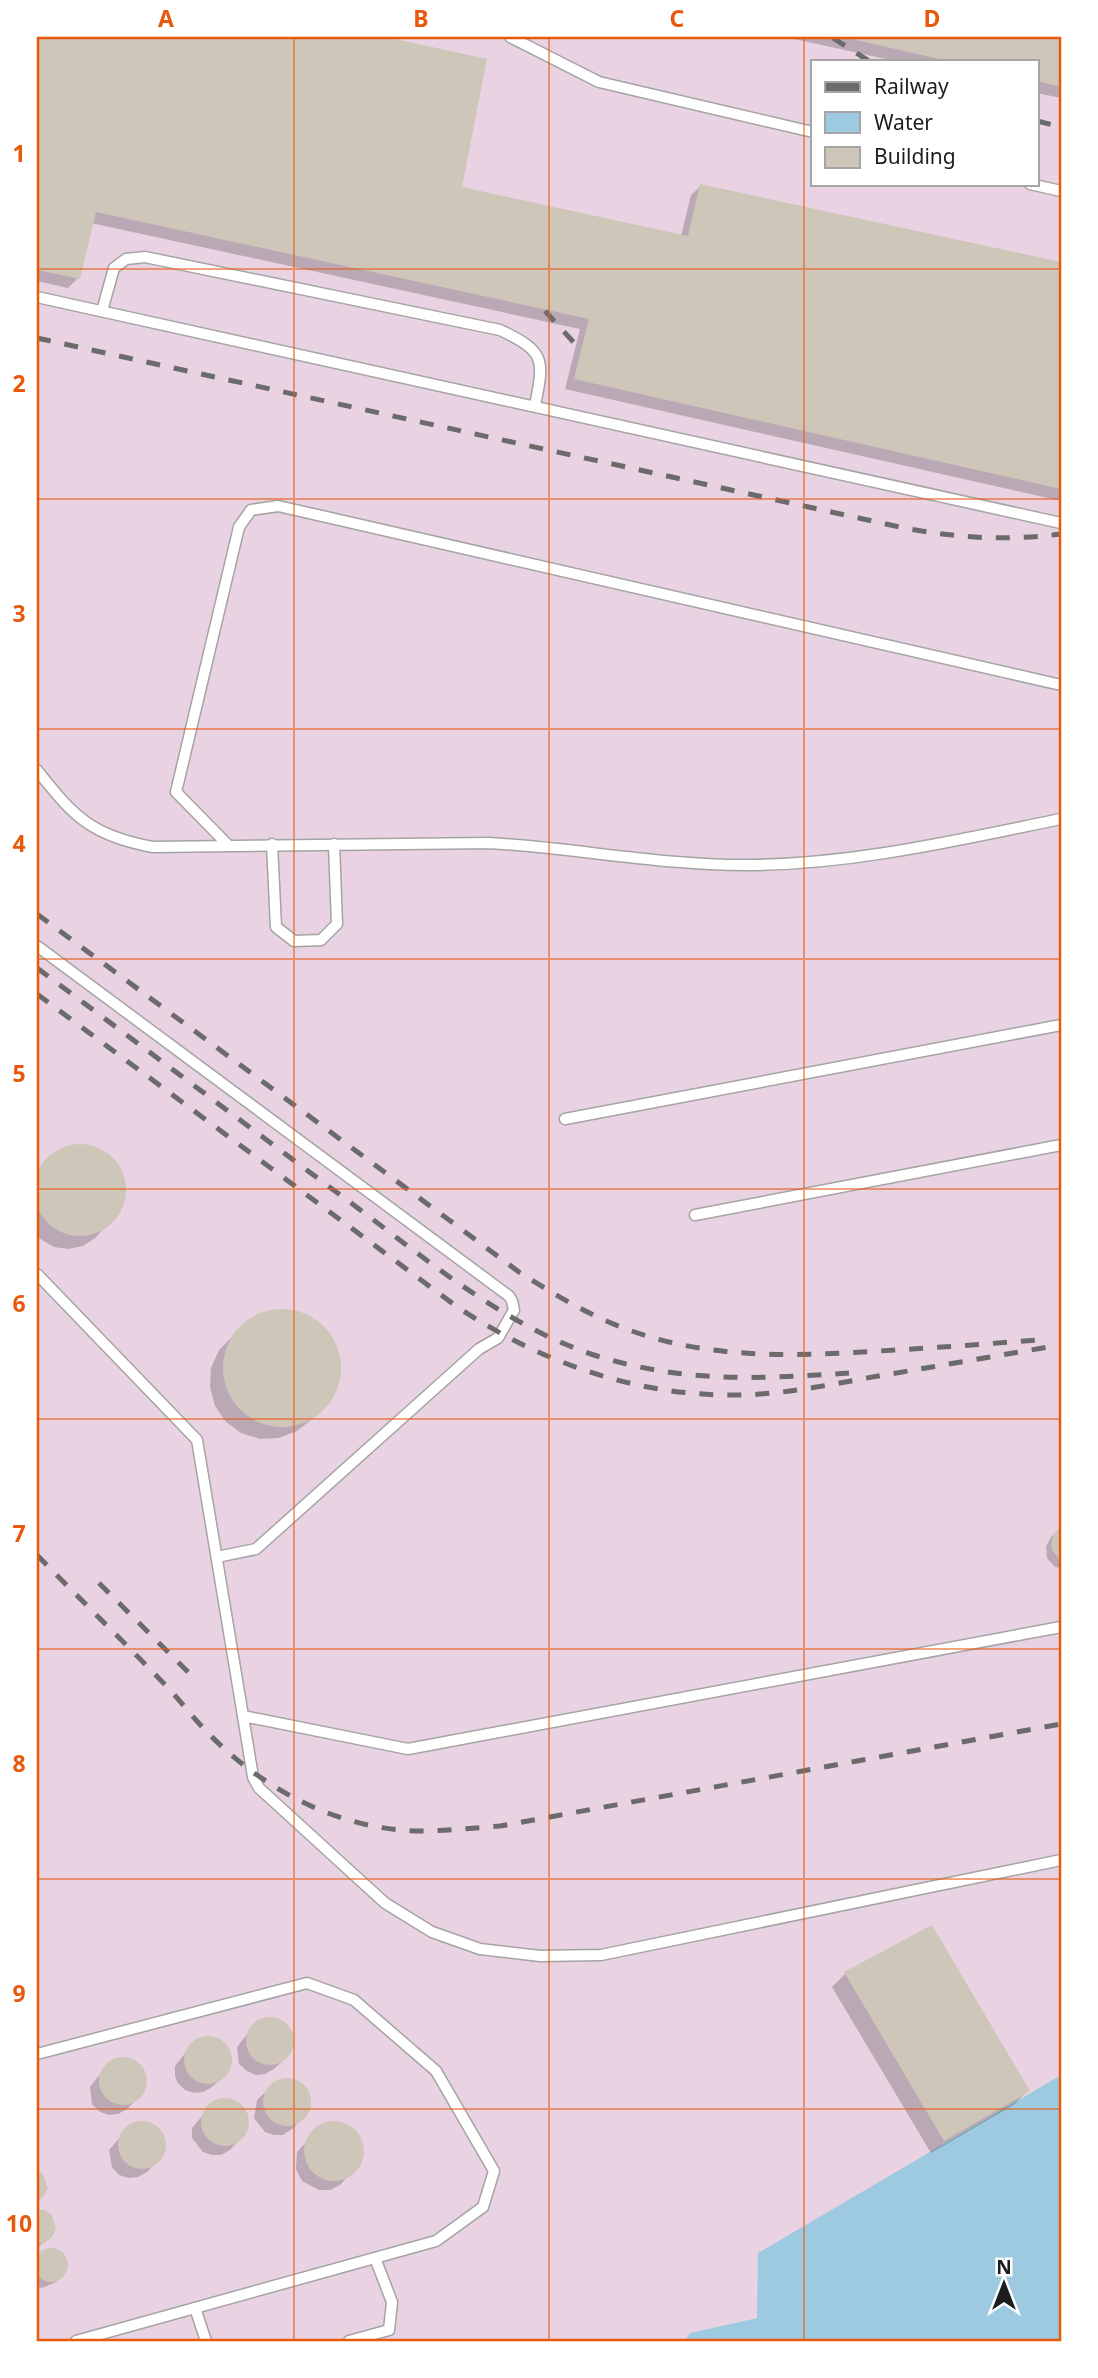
<svg xmlns="http://www.w3.org/2000/svg" width="1098" height="2378" font-family="'Noto Sans',sans-serif">
	<style>
		.industrial { fill: #e9d2e2; fill-rule: evenodd }
		.water { fill: #9dc9e1 }
		.shadow { fill: #0003 }
		.building { fill: #cfc6ba }
		.lines { fill: none; stroke-linecap: round; stroke-linejoin: round }
		.lane-casing { stroke: #a4a4a4; stroke-width: 13 }
		.lane { stroke: #fff; stroke-width: 10 }
		.rail { stroke: #6b6b6b; stroke-width: 5; stroke-dasharray: 14 14; stroke-linecap: butt }
		.grid { fill: none; stroke: #e8590c; stroke-width: 2; stroke-opacity: 0.55 }
		.neatline { fill: none; stroke: #e8590c; stroke-width: 2.5 }
		.grid-label { font-size: 23px; text-anchor: middle; font-weight: bold; fill: #e8590c }
	</style>
	<rect width="100%" height="100%" fill="#efece1"/>
	<path class="industrial" d="M 37,37 L 1061,37 L 1061,2075 L 945,2142 L 757,2318 L 690,2333 L 685,2341 L 37,2341 ZM 813,61 L 1037,61 L 1037,184 L 813,184 Z"/>
	<path class="water" d="M 1061,2075 L 1061,2341 L 685,2341 L 690,2333 L 757,2318 L 758,2253 Z"/>
	<g class="shadow">
		<path d="M 37,37 L 378,37 L 485,60 L 460,188 L 681,236 L 691,195 L 701,186 L 1061,264 L 1061,496 L 1057,500 L 565,389 L 580,329 L 91,223 L 78,278 L 68,288 L 37,281 Z"/>
		<path d="M 785,37 L 1061,37 L 1061,98 L 1037,93 L 1037,61 L 895,61 Z"/>
		<path d="M 83,1146 L 98,1149 L 110,1157 L 119,1169 L 124,1184 L 124,1198 L 119,1212 L 95,1238 L 83,1246 L 68,1249 L 54,1247 L 37,1237 L 37,1171 L 55,1154 L 68,1147 Z"/>
		<path d="M 282,1310 L 300,1313 L 317,1322 L 330,1335 L 338,1352 L 340,1371 L 336,1389 L 326,1405 L 312,1419 L 297,1431 L 279,1438 L 260,1439 L 241,1433 L 226,1422 L 215,1406 L 210,1387 L 211,1368 L 219,1350 L 247,1322 L 263,1313 Z"/>
		<path d="M 1061,1528 L 1061,1568 L 1055,1567 L 1047,1558 L 1046,1546 L 1052,1536 Z"/>
		<path d="M 845,1974 L 1028,2090 L 1015,2104 L 931,2153 L 832,1987 Z"/>
		<path d="M 266,2019 L 276,2020 L 289,2030 L 292,2045 L 285,2059 L 274,2069 L 265,2074 L 256,2075 L 247,2071 L 239,2064 L 237,2047 L 256,2023 Z"/>
		<path d="M 204,2038 L 214,2038 L 227,2049 L 230,2064 L 223,2077 L 212,2087 L 203,2092 L 194,2093 L 185,2090 L 177,2082 L 175,2076 L 175,2066 L 194,2042 Z"/>
		<path d="M 119,2059 L 129,2060 L 142,2070 L 145,2085 L 137,2099 L 127,2109 L 118,2114 L 109,2115 L 100,2112 L 92,2104 L 90,2087 L 109,2063 Z"/>
		<path d="M 284,2079 L 294,2080 L 302,2085 L 310,2098 L 307,2113 L 302,2119 L 292,2129 L 283,2135 L 274,2135 L 265,2132 L 254,2118 L 257,2100 L 274,2084 Z"/>
		<path d="M 222,2100 L 232,2100 L 245,2111 L 248,2126 L 240,2139 L 230,2150 L 221,2155 L 212,2155 L 203,2152 L 192,2138 L 192,2128 L 212,2104 Z"/>
		<path d="M 139,2122 L 149,2123 L 162,2133 L 164,2148 L 157,2162 L 147,2172 L 138,2177 L 129,2178 L 119,2175 L 112,2167 L 109,2150 L 129,2127 Z"/>
		<path d="M 326,2124 L 338,2124 L 352,2129 L 360,2139 L 363,2151 L 360,2163 L 340,2185 L 330,2190 L 319,2190 L 302,2181 L 296,2169 L 297,2152 L 318,2129 Z"/>
		<path d="M 37,2211 L 44,2212 L 51,2236 L 37,2248 Z"/>
		<path d="M 48,2250 L 62,2254 L 66,2268 L 56,2282 L 42,2288 L 37,2286 L 37,2257 Z"/>
	</g>
	<g class="building">
		<path d="M 37,37 L 386,37 L 487,59 L 462,187 L 688,236 L 700,184 L 1061,262 L 1061,489 L 574,379 L 589,319 L 96,212 L 80,279 L 37,270 Z"/>
		<path d="M 843,37 L 1061,37 L 1061,87 L 1037,81 L 1037,61 L 948,61 Z"/>
		<circle cx="80" cy="1190" r="46"/>
		<circle cx="282" cy="1368" r="59"/>
		<path d="M 1061,1526 L 1061,1561 L 1053,1551 L 1051,1545 L 1054,1533 Z"/>
		<path d="M 932,1925 L 1030,2091 L 944,2141 L 844,1972 Z"/>
		<circle cx="270" cy="2041" r="24"/>
		<circle cx="208" cy="2060" r="24"/>
		<circle cx="123" cy="2081" r="24"/>
		<circle cx="287" cy="2102" r="24"/>
		<circle cx="225" cy="2122" r="24"/>
		<circle cx="142" cy="2145" r="24"/>
		<circle cx="334" cy="2151" r="30"/>
		<path d="M 37,2169 L 43,2174 L 48,2188 L 44,2196 L 37,2202 Z"/>
		<path d="M 37,2210 L 45,2210 L 52,2215 L 56,2229 L 52,2237 L 45,2243 L 37,2244 Z"/>
		<circle cx="51" cy="2265" r="17"/>
	</g>
	<g class="lines">
		<g class="lane-casing">
			<g id="lane">
				<path d="M 510,37 L 599,82 L 813,132"/>
				<path d="M 1030,184 L 1061,191"/>
				<path d="M 37,297 L 1061,523"/>
				<path d="M 102,311 L 114,268 L 126,259 L 145,257 L 500,330 C 544,351 545,358 535,405"/>
				<path d="M 37,770 C 74,817 92,836 153,847 L 489,843 C 575,848 659,865 745,865 C 852,865 957,840 1061,819"/>
				<path d="M 272,844 L 276,927 L 294,941 L 321,940 L 337,924 L 334,844"/>
				<path d="M 228,845 L 176,792 L 239,527 L 251,510 L 278,506 L 1061,685"/>
				<path d="M 37,946 L 509,1296 L 512,1301 L 514,1310 L 498,1338 L 479,1349 L 256,1549 L 217,1557"/>
				<path d="M 565,1119 L 1061,1025"/>
				<path d="M 695,1215 L 1061,1145"/>
				<path d="M 37,1274 L 197,1440 L 243,1716 L 408,1749 L 1061,1627"/>
				<path d="M 243,1716 L 253,1777 L 259,1788 L 385,1903 L 432,1932 L 480,1949 L 540,1956 L 601,1955 L 1061,1860"/>
				<path d="M 37,2054 L 307,1983 L 354,2000 L 436,2071 L 494,2171 L 483,2207 L 436,2241 L 76,2341"/>
				<path d="M 195,2308 L 206,2341"/>
				<path d="M 349,2341 L 389,2330 L 392,2302 L 375,2258"/>
			</g>
		</g>
		<use href="#lane" class="lane"/>
		<g class="rail">
			<path d="M 833,38 L 869,61"/>
			<path d="M 1037,121 L 1061,127"/>
			<path d="M 545,311 L 578,347"/>
			<path d="M 37,338 L 909,529 C 962,538 1007,541 1061,534"/>
			<path d="M 37,914 L 519,1272 C 546,1289 573,1306 602,1319 C 692,1360 783,1357 879,1351 C 932,1348 985,1344 1038,1340"/>
			<path d="M 37,968 C 139,1044 241,1121 343,1197 C 423,1256 501,1325 597,1356 C 685,1383 759,1379 849,1373"/>
			<path d="M 37,994 L 456,1306 C 541,1363 638,1397 741,1395 C 787,1394 833,1384 878,1376 C 939,1366 1000,1355 1061,1345"/>
			<path d="M 37,1555 C 82,1601 128,1646 172,1692 C 185,1707 197,1722 211,1736 C 267,1792 341,1830 420,1831 C 447,1831 473,1828 500,1826 L 1061,1724"/>
			<path d="M 99,1583 L 189,1673"/>
		</g>
	</g>
	<path class="grid" d="M 294,37 L 294,2341M 549,37 L 549,2341M 804,37 L 804,2341M 37,269 L 1061,269M 37,499 L 1061,499M 37,729 L 1061,729M 37,959 L 1061,959M 37,1189 L 1061,1189M 37,1419 L 1061,1419M 37,1649 L 1061,1649M 37,1879 L 1061,1879M 37,2109 L 1061,2109"/>
	<rect width="1098" height="2378" fill="none" stroke="#ffffff" stroke-width="77"/>
	<rect x="811" y="60" width="228" height="126" fill="#ffffff" stroke="#a5a5a5" stroke-width="2"/>
	<rect x="825" y="82" width="35" height="10" fill="#6b6b6b" stroke="#a5a5a5" stroke-width="2"/>
	<text x="874" y="94" font-size="21" fill="#1d1d1d">Railway</text>
	<rect x="825" y="112" width="35" height="21" fill="#9dc9e1" stroke="#a5a5a5" stroke-width="2"/>
	<text x="874" y="130" font-size="21" fill="#1d1d1d">Water</text>
	<rect x="825" y="147" width="35" height="21" fill="#cfc6ba" stroke="#a5a5a5" stroke-width="2"/>
	<text x="874" y="164" font-size="21" fill="#1d1d1d">Building</text>
	<g transform="translate(1004 2284)" stroke="#ffffff" stroke-width="5" paint-order="stroke">
	<path d="M0-5L12 26L0 18L-12 26Z" fill="#1d1d1d"/>
	<text y="-10" font-size="19" font-weight="bold" text-anchor="middle" fill="#1d1d1d">N</text>
	</g>
	<rect x="38" y="38" width="1022" height="2302" class="neatline"/>
	<g class="grid-label">
		<text x="166" y="27">A</text>
		<text x="421" y="27">B</text>
		<text x="677" y="27">C</text>
		<text x="932" y="27">D</text>
		<text x="19" y="162">1</text>
		<text x="19" y="392">2</text>
		<text x="19" y="622">3</text>
		<text x="19" y="852">4</text>
		<text x="19" y="1082">5</text>
		<text x="19" y="1312">6</text>
		<text x="19" y="1542">7</text>
		<text x="19" y="1772">8</text>
		<text x="19" y="2002">9</text>
		<text x="19" y="2232">10</text>
	</g>
</svg>
